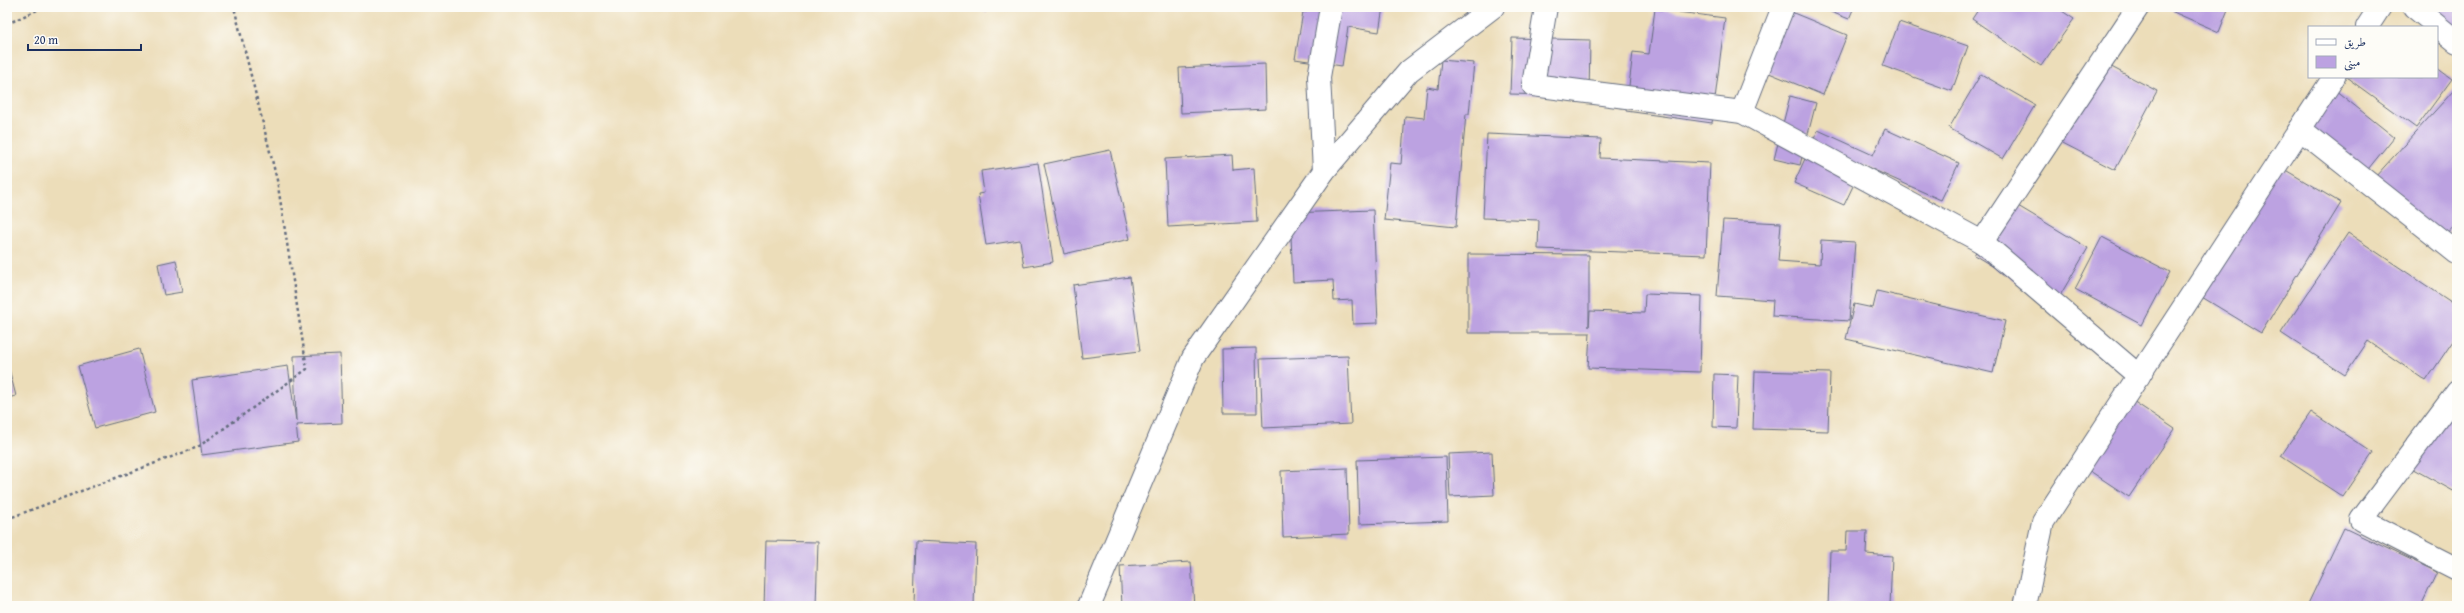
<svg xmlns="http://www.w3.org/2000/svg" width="2464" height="613" font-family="'Gentium Book Plus',Amiri,serif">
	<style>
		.building { fill: #bca2e1 }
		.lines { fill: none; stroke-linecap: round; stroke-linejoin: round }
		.minor-casing { stroke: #646c7e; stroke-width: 24 }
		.path { stroke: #646c7e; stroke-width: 2.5; stroke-dasharray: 3 3; stroke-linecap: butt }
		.minor { stroke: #fff; stroke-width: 22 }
	</style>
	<rect width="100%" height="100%" fill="#fdfcf7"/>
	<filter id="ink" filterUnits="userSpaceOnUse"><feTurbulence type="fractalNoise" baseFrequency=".025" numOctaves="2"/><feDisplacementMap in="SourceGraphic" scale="8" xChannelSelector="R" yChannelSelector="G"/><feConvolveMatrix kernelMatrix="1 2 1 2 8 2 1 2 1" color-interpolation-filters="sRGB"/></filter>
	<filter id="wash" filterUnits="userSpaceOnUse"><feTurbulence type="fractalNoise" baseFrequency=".012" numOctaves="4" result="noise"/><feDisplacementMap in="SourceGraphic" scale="16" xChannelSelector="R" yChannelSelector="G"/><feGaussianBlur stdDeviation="0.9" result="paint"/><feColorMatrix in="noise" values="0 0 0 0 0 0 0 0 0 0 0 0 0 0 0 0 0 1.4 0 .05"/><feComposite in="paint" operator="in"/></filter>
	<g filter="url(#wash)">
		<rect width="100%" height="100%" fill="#ecddb9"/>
		<g id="blocks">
			<g class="building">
				<path d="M 983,7 L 996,7 L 985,12 Z"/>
				<path d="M 1308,7 L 1383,7 L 1379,32 L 1348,27 L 1342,66 L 1295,59 L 1303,12 L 1307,12 Z"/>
				<path d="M 1779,7 L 1847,35 L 1823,95 L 1752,66 Z"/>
				<path d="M 1818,7 L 1854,7 L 1849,19 Z"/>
				<path d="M 1980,7 L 2056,7 L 2074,19 L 2041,66 L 1972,19 Z"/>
				<path d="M 2172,7 L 2229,7 L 2219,32 L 2171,11 Z"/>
				<path d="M 2417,7 L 2457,7 L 2457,38 Z"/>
				<path d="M 1655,9 L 1725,18 L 1712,123 L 1626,111 L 1633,52 L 1649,54 Z"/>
				<path d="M 1899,22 L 1968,46 L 1952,91 L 1883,66 Z"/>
				<path d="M 1512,38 L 1590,40 L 1589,96 L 1510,94 Z"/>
				<path d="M 1441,60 L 1474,63 L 1469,114 L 1466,114 L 1456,227 L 1384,220 L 1390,163 L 1401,164 L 1405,116 L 1424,118 L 1427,87 L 1438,89 Z"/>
				<path d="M 2100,61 L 2157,91 L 2115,170 L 2057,140 Z"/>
				<path d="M 1265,64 L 1266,109 L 1181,113 L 1179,68 Z"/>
				<path d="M 2437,68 L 2452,79 L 2416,128 L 2346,77 L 2437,77 Z"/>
				<path d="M 1981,74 L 2035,105 L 2003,159 L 1949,128 Z"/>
				<path d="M 2330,86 L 2394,137 L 2356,184 L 2292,132 Z"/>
				<path d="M 2454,90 L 2457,93 L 2457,222 L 2442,238 L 2375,177 Z"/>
				<path d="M 1790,96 L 1816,103 L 1800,165 L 1774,159 Z"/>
				<path d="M 1885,129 L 1959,163 L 1941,200 L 1863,165 L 1844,205 L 1794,183 L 1818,130 L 1873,155 Z"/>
				<path d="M 1487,134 L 1601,139 L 1600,158 L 1710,163 L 1706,255 L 1538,249 L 1539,220 L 1483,218 Z"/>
				<path d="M 1110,150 L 1130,239 L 1064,254 L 1044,164 Z"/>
				<path d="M 1232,155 L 1233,170 L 1254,168 L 1257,222 L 1168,227 L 1165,159 Z"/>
				<path d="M 1038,163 L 1053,262 L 1024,267 L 1020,240 L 986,245 L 978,194 L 984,193 L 981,171 Z"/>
				<path d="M 2277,165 L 2341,203 L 2261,333 L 2192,291 Z"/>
				<path d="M 2008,200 L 2088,248 L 2055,304 L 1974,255 Z"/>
				<path d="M 1373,210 L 1378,323 L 1353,324 L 1352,300 L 1334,301 L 1333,280 L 1293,282 L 1290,213 Z"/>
				<path d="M 1723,220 L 1781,223 L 1778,261 L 1820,264 L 1821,240 L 1855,242 L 1849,321 L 1772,316 L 1773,300 L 1717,296 Z"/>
				<path d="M 2348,233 L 2457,306 L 2457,335 L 2426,381 L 2368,341 L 2345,375 L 2281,333 Z"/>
				<path d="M 2102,237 L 2170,272 L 2142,325 L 2075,289 Z"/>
				<path d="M 1468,254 L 1589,255 L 1589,327 L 1590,311 L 1644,313 L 1645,294 L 1702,296 L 1700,372 L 1588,368 L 1590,333 L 1468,333 Z"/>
				<path d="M 176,260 L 182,292 L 164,295 L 158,264 Z"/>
				<path d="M 1130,277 L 1140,351 L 1082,358 L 1073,285 Z"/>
				<path d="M 1877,291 L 2005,321 L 1993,373 L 1846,339 L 1854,304 L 1873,308 Z"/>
				<path d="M 1256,348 L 1257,413 L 1223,413 L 1222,349 Z"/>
				<path d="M 139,349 L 155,412 L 95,428 L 78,366 Z"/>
				<path d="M 340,354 L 342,423 L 296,425 L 298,442 L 202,455 L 192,380 L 288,366 L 296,421 L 294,356 Z"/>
				<path d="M 1348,356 L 1351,424 L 1263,428 L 1260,359 Z"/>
				<path d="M 7,361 L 16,396 L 7,398 Z"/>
				<path d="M 1755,371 L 1830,373 L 1828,431 L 1753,429 Z"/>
				<path d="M 1714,374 L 1738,375 L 1736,428 L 1713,427 Z"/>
				<path d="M 2121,393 L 2175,429 L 2129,497 L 2075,461 Z"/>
				<path d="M 2437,404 L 2457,415 L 2457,493 L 2404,464 Z"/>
				<path d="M 2311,412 L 2373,453 L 2343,497 L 2281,456 Z"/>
				<path d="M 1492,452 L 1494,495 L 1450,497 L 1448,454 Z"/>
				<path d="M 1446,457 L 1448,521 L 1359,524 L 1357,460 Z"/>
				<path d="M 1347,468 L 1349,534 L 1283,537 L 1281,471 Z"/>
				<path d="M 2344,528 L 2437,572 L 2421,606 L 2307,606 Z"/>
				<path d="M 1847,531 L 1867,531 L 1866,554 L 1892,556 L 1890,606 L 1828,606 L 1830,551 L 1846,551 Z"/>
				<path d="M 766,541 L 818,542 L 816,606 L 764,606 Z"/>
				<path d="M 916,541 L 976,544 L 974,606 L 914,604 Z"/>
				<path d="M 1191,562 L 1194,606 L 1122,606 L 1120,566 Z"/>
			</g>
		</g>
	</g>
	<g filter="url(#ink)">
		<use href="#blocks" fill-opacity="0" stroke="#646c7e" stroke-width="1"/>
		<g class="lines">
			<g class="minor-casing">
				<g id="minor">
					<path d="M 1546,7 L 1533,85 L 1742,112 L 1982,242 L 2139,376"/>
					<path d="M 2414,7 L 2457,42"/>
					<path d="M 2367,27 L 2380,7"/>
					<path d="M 1742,112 L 1783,7"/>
					<path d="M 2300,129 L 2457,253"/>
					<path d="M 1324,171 L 1319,77 L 1331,7"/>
					<path d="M 1982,242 L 2138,7"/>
					<path d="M 2457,392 L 2361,520 L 2457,569"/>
					<path d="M 1089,606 L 1193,358 L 1324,171 L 1409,71 L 1493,7"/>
					<path d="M 2025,606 L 2043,522 L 2334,77"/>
				</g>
			</g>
			<g class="path">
				<path d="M 7,24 L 44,7"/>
				<path d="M 7,519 L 198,447 L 307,369 L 277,180 L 234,7"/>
			</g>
			<use href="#minor" class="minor"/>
		</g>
	</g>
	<rect width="2464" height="613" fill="none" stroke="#fdfcf7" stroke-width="24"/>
	<rect x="2308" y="26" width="130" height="52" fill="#fdfcf7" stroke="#a3aaba"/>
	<rect x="2316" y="39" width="20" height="6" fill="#ffffff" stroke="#a3aaba"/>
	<text x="2344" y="46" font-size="12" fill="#1b2f5e">طريق</text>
	<rect x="2316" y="56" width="20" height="12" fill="#bca2e1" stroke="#a3aaba"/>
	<text x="2344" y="66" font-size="12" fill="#1b2f5e">مبنى</text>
	<path d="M28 44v6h113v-6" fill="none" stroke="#1b2f5e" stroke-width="2"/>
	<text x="34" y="44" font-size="12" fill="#1b2f5e" stroke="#fdfcf7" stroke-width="3" paint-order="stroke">20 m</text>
</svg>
